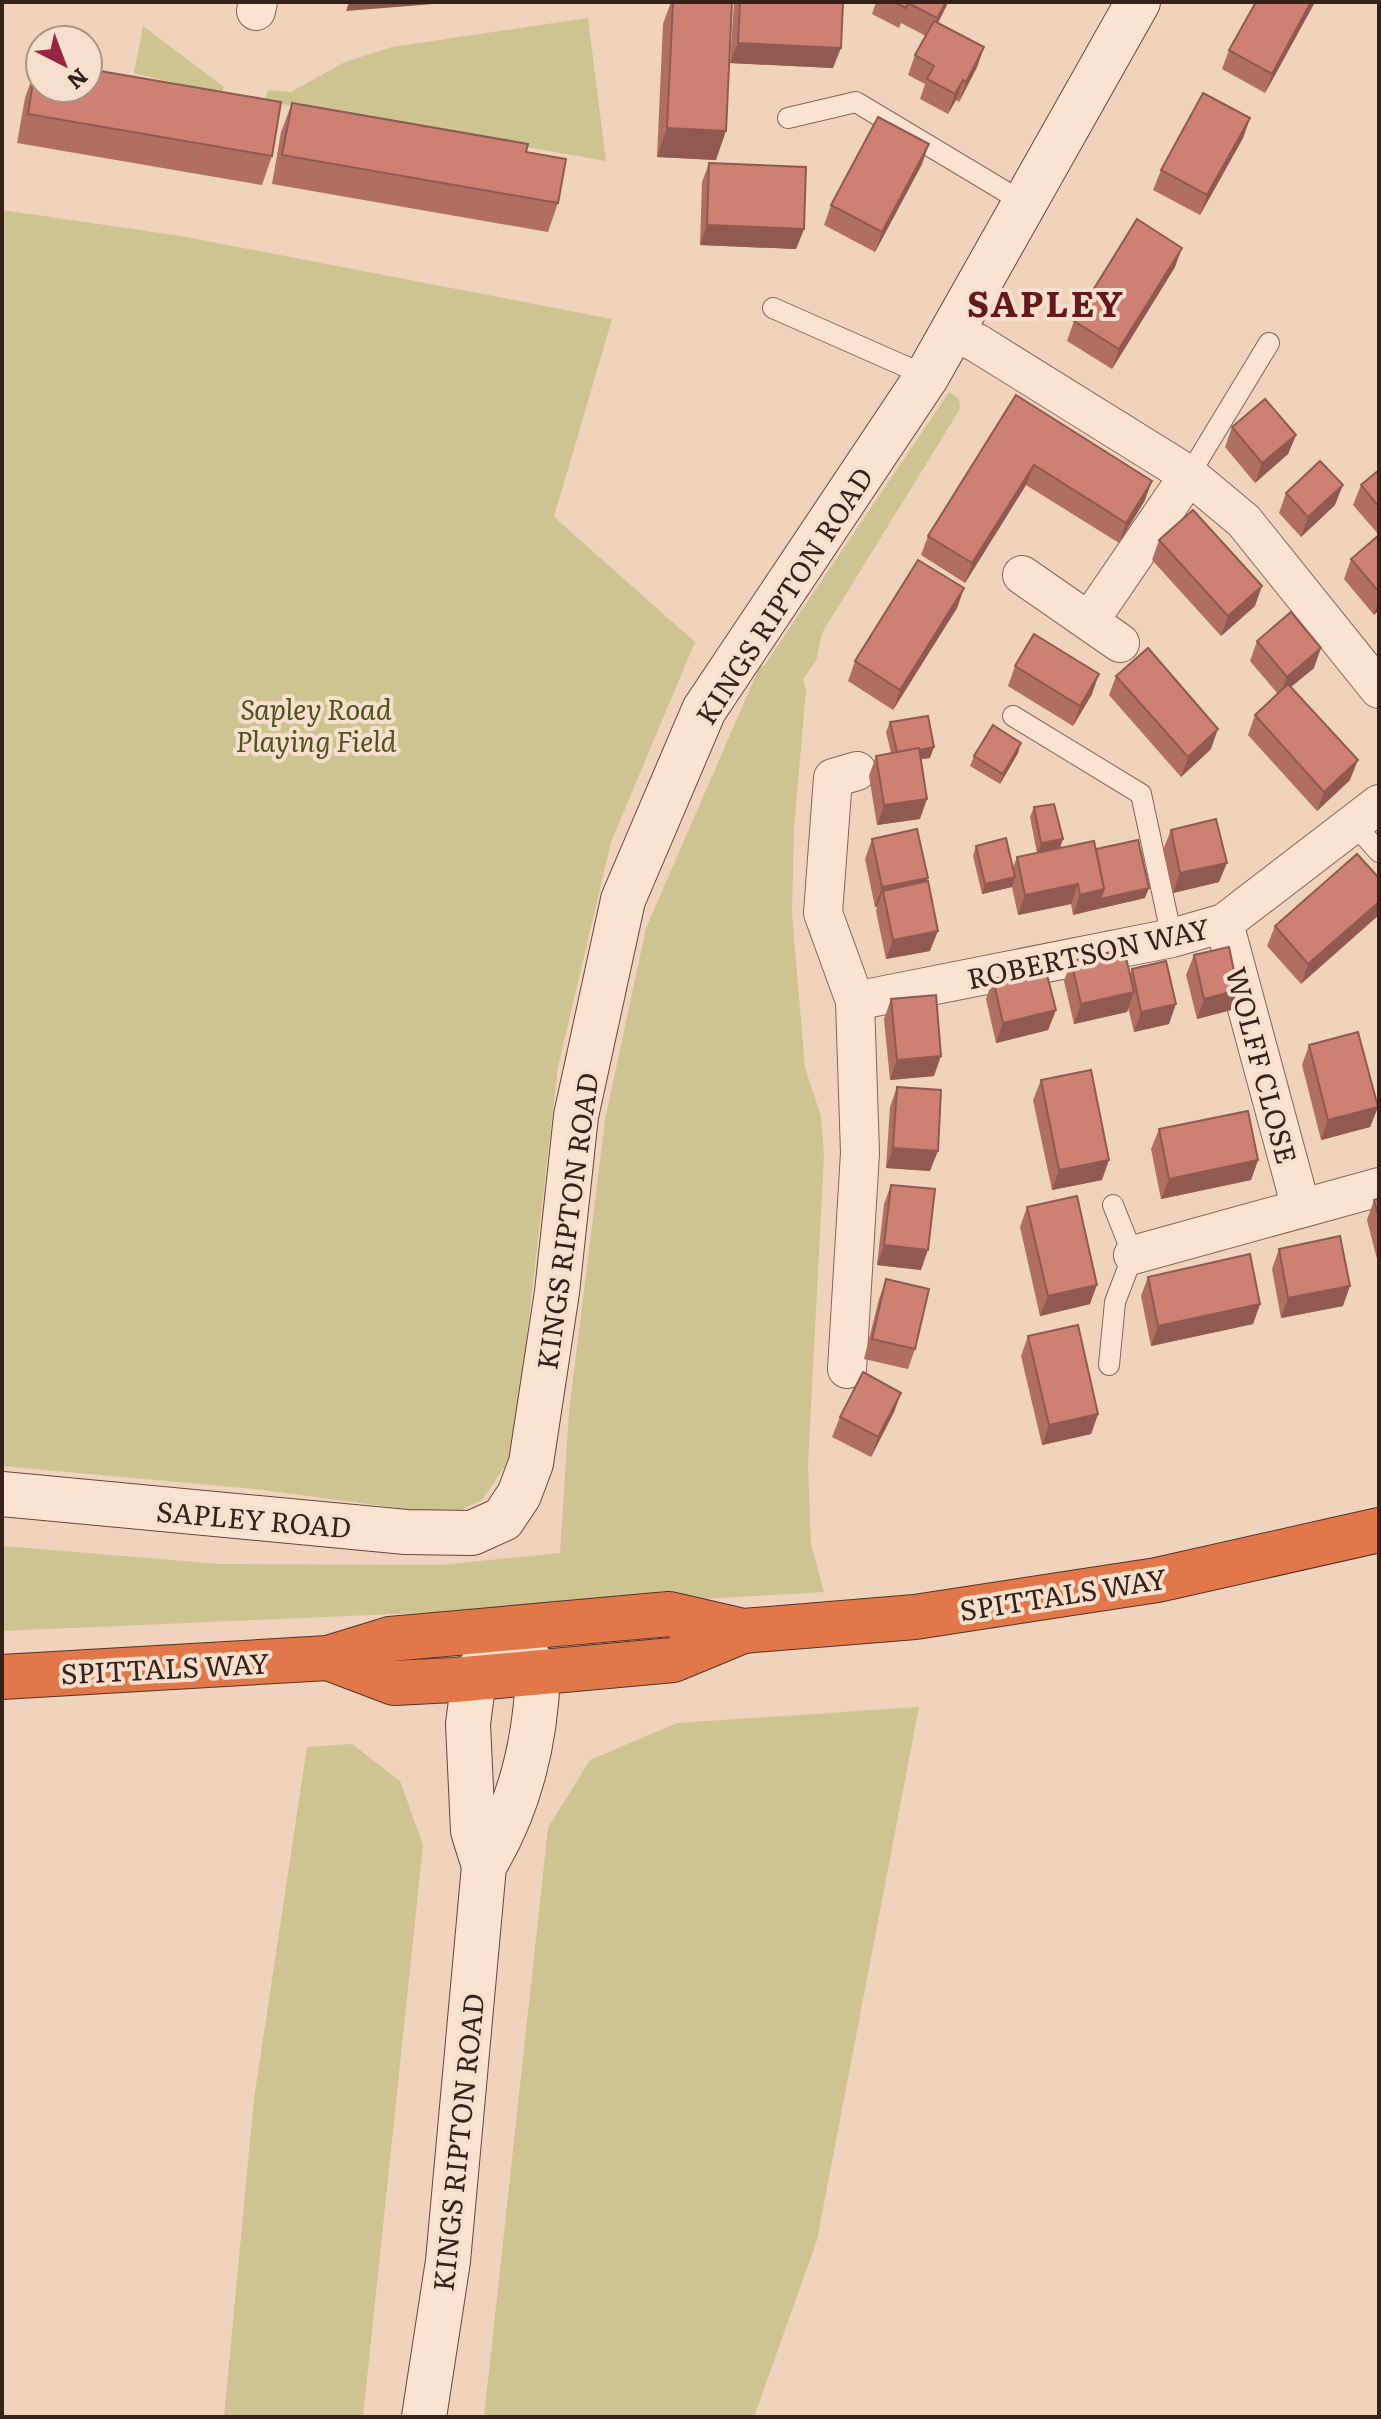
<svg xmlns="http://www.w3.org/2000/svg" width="1381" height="2419" font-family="Literata,serif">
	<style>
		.green { fill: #cdc491 }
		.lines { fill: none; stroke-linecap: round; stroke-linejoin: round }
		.lane-casing { stroke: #876356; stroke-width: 22 }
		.street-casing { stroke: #876356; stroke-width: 40 }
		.secondary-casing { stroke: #694539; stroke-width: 46 }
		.highway-casing { stroke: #55332b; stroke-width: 46 }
		.lane { stroke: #fae3d1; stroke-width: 20 }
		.street { stroke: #fae3d1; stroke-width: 38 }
		.secondary { stroke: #fae3d1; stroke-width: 44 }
		.highway { stroke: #e2784a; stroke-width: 44 }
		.wall { fill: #b16e62 }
		.shaded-wall { fill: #905a50 }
		.building { fill: #ce8072; stroke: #905a50; stroke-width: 2 }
		.labels { text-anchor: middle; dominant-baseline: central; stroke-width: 8; stroke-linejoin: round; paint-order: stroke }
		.street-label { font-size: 28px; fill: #36211b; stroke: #f6e0cd }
		.park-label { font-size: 28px; font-style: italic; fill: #535321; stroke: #f6e0cd }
		.district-label { font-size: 36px; font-weight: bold; letter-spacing: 2px; fill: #64191d; stroke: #f6e0cd }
	</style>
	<rect width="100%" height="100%" fill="#efd3bd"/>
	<g class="green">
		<path d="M 588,18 L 606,161 L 264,101 L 268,90 L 291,92 L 345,62 L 392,47 Z"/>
		<path d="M 143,26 L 224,87 L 221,94 L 134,73 Z"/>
		<path d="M 2,210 L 181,236 L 612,319 L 554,517 L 695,642 L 611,842 L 558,1067 L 513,1455 L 482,1500 L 451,1515 L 255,1489 L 2,1466 Z"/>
		<path d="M 949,392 L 959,399 L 960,409 L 822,633 L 816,661 L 803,679 L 806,689 L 794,829 L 792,913 L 805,1068 L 821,1116 L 824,1155 L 808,1465 L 811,1544 L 824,1592 L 600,1605 L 2,1631 L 2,1546 L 219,1564 L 440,1565 L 560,1553 L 569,1412 L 605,1120 L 646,928 L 760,666 L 764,666 Z"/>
		<path d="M 919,1707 L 817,2240 L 754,2417 L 484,2417 L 548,1828 L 590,1760 L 677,1723 Z"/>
		<path d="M 352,1744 L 400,1781 L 423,1845 L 363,2417 L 224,2417 L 254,2099 L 307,1747 Z"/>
	</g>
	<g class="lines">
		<g class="lane-casing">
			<g id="lane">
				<path d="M 788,118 L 856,102 L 1026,204"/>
				<path d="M 773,308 L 927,376"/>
				<path d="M 1189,475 L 1269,343"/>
				<path d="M 1013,716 L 1141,794 L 1172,938"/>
				<path d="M 1355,825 L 1379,852"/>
				<path d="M 1109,1365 L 1115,1302 L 1133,1255 L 1113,1205"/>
			</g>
		</g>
		<g class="street-casing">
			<g id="street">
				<path d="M 256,11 L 258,2"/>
				<path d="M 953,332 L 977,343 L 1189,475 L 1244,521 L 1379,689"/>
				<path d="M 1022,575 L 1120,643"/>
				<path d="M 1090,620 L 1189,475"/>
				<path d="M 1224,923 L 1301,1208"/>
				<path d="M 855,1001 L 1172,938 L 1224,923 L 1379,804"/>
				<path d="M 1133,1255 L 1379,1187"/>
				<path d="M 847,1369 L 860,1153 L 855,1001 L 823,913 L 833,778 L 857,771"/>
			</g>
		</g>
		<g class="secondary-casing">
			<g id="secondary">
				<path d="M 2,1494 L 406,1532 L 472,1533 L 503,1519 L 519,1495 L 531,1463 L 557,1292 L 576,1116 L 623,900 L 704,710 L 927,376 L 1138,2"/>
				<path d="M 424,2417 L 448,2261 L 484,1866 L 473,1831 L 468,1724 L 474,1678 L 505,1629 L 538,1671 C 536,1740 520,1807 484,1866"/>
			</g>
		</g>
		<g class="highway-casing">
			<g id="highway">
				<path d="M 328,1658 L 394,1683 L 454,1680 L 673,1660 L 743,1631"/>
				<path d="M 2,1677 L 328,1658 L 390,1639 L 669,1614 L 743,1631 L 915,1617 L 1157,1580 L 1379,1530"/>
			</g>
		</g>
		<use href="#lane" class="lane"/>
		<use href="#street" class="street"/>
		<use href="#secondary" class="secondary"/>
		<use href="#highway" class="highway"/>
	</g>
	<g class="wall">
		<path d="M 671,2 L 732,2 L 716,160 L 657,157 L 663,24 Z"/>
		<path d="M 734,2 L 843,2 L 833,68 L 730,63 Z"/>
		<path d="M 876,2 L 948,2 L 938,23 L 984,47 L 977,67 L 959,102 L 956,100 L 948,114 L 920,99 L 925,84 L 908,75 L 915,55 L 926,36 L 901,23 L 899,28 L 872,14 Z"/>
		<path d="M 1256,2 L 1315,2 L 1265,93 L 1222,69 L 1229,50 Z"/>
		<path d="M 35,69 L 272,156 L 262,185 L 17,143 L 25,98 Z"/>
		<path d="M 292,103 L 526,152 L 558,203 L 548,232 L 272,184 L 281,132 Z"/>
		<path d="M 1250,118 L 1243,138 L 1200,215 L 1153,190 L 1161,170 Z"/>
		<path d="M 709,163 L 804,229 L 796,249 L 700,245 L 702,182 Z"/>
		<path d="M 922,164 L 875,252 L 824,225 L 831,205 Z"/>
		<path d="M 1175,267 L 1112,369 L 1067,341 L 1074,321 Z"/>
		<path d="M 1016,395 L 1145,500 L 1119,543 L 1026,485 L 965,583 L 921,555 L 928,536 Z"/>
		<path d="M 1232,427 L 1296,435 L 1288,454 L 1255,483 L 1225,447 Z"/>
		<path d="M 1379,470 L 1379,535 L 1353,505 L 1361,485 Z"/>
		<path d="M 1286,493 L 1335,505 L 1301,537 L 1279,513 Z"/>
		<path d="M 1379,535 L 1379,610 L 1374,615 L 1344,579 L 1351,559 Z"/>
		<path d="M 1159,540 L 1255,606 L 1221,636 L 1152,560 Z"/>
		<path d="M 964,588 L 957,608 L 893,710 L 848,681 L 855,661 Z"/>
		<path d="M 1257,641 L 1314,668 L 1291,687 L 1350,780 L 1317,811 L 1248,735 L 1255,715 L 1278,694 L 1250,661 Z"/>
		<path d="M 1015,666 L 1092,694 L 1073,726 L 1008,686 Z"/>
		<path d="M 1116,676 L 1211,749 L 1181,777 L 1109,695 Z"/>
		<path d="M 890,722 L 930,758 L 921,759 L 920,819 L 877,825 L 869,776 L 876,756 L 891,753 L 886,732 Z"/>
		<path d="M 1018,753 L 1000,784 L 970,766 L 974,756 Z"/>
		<path d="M 1034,807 L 1063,839 L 1060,848 L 1096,849 L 1145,898 L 1073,915 L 1071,904 L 1018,915 L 1012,887 L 982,894 L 973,856 L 976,846 L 1013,867 L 1017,857 L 1037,853 L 1030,817 Z"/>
		<path d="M 1171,830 L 1219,882 L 1173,893 L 1163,850 Z"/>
		<path d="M 872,839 L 928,878 L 926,881 L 930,951 L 886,959 L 876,911 L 877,907 L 875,907 L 865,859 Z"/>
		<path d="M 1357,854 L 1301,984 L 1267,946 L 1275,926 Z"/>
		<path d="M 1194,955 L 1231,1010 L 1197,1019 L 1186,975 Z"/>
		<path d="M 1071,961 L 1130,974 L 1132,969 L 1169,1024 L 1134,1032 L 1128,1007 L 1127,1012 L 1074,1024 L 1064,981 Z"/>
		<path d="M 993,979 L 1056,1010 L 1048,1030 L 996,1043 L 986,999 Z"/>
		<path d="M 891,999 L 934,1076 L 890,1080 L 884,1019 Z"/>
		<path d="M 1309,1045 L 1378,1107 L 1370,1127 L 1321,1140 L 1302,1065 Z"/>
		<path d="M 1041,1080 L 1102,1180 L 1052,1190 L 1033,1100 Z"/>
		<path d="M 897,1087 L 930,1171 L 886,1168 L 890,1107 Z"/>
		<path d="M 1159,1129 L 1258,1160 L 1251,1180 L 1161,1199 L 1151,1149 Z"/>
		<path d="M 891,1185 L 921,1270 L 877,1265 L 884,1204 Z"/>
		<path d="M 1379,1198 L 1379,1267 L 1367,1220 L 1374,1200 Z"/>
		<path d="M 1027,1207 L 1090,1304 L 1040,1316 L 1020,1227 Z"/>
		<path d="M 1279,1249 L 1343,1306 L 1281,1318 L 1272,1269 Z"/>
		<path d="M 1148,1277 L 1260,1304 L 1253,1324 L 1151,1346 L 1141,1296 Z"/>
		<path d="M 886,1279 L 915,1349 L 908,1369 L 864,1359 L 879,1299 Z"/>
		<path d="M 1028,1336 L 1098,1414 L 1091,1434 L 1042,1445 L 1021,1356 Z"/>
		<path d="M 901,1393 L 894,1412 L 871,1457 L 832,1437 L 840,1417 Z"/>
	</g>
	<g class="shaded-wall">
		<path d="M 349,2 L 459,2 L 346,11 Z"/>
		<path d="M 946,2 L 948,2 L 946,7 L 930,38 L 937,18 Z"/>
		<path d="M 1311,2 L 1315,2 L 1265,93 L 1272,74 Z"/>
		<path d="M 738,43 L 841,48 L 833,68 L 730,63 Z"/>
		<path d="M 984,47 L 977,67 L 959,102 L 966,82 Z"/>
		<path d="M 963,80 L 956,100 L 948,114 L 955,94 Z"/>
		<path d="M 1250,118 L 1243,138 L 1200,215 L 1207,195 Z"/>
		<path d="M 667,128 L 726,131 L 716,160 L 657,157 Z"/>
		<path d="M 929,144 L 922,164 L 875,252 L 882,232 Z"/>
		<path d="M 707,225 L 804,229 L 796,249 L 700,245 Z"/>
		<path d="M 1182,248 L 1175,267 L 1112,369 L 1119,349 Z"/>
		<path d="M 1296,435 L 1288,454 L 1255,483 L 1262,463 Z"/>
		<path d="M 1034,465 L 1026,485 L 965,583 L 972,563 Z"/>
		<path d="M 1152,481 L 1145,500 L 1119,543 L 1126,523 Z"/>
		<path d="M 1343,485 L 1335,505 L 1301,537 L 1308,517 Z"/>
		<path d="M 1262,586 L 1255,606 L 1221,636 L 1228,616 Z"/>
		<path d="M 964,588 L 957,608 L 893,710 L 900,690 Z"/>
		<path d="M 1379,600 L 1379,610 L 1374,615 Z"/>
		<path d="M 1321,648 L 1314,668 L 1280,696 L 1287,677 Z"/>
		<path d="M 1099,674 L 1092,694 L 1073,726 L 1080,706 Z"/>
		<path d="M 1218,729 L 1211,749 L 1181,777 L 1188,757 Z"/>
		<path d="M 1021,743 L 1018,753 L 1000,784 L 1003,774 Z"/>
		<path d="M 934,747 L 930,758 L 915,760 L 914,751 Z"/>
		<path d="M 1358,760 L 1350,780 L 1317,811 L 1324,792 Z"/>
		<path d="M 927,799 L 920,819 L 877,825 L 884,805 Z"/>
		<path d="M 1063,839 L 1059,849 L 1037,853 L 1041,843 Z"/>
		<path d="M 1227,863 L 1219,882 L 1173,893 L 1180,873 Z"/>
		<path d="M 1015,877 L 1012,887 L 982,894 L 985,884 Z"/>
		<path d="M 928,878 L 921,898 L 883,891 L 877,907 L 875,907 L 882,887 Z"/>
		<path d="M 1078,884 L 1071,904 L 1018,915 L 1025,895 Z"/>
		<path d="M 1149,888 L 1145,898 L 1097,909 L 1100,899 Z"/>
		<path d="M 1104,889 L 1097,909 L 1073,915 L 1080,895 Z"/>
		<path d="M 1379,902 L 1379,915 L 1301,984 L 1308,964 Z"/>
		<path d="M 938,931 L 930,951 L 886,959 L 893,940 Z"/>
		<path d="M 1238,990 L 1231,1010 L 1197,1019 L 1204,999 Z"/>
		<path d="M 1134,992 L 1127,1012 L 1074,1024 L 1081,1004 Z"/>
		<path d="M 1176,1004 L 1169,1024 L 1134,1032 L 1141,1012 Z"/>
		<path d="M 1056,1010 L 1048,1030 L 996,1043 L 1003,1023 Z"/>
		<path d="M 941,1056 L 934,1076 L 890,1080 L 897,1060 Z"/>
		<path d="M 1378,1107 L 1370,1127 L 1321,1140 L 1328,1120 Z"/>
		<path d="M 893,1148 L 938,1151 L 930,1171 L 886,1168 Z"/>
		<path d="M 1109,1160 L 1102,1180 L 1052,1190 L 1059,1170 Z"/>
		<path d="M 1258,1160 L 1251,1180 L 1161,1199 L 1169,1179 Z"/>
		<path d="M 884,1245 L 928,1250 L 921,1270 L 877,1265 Z"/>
		<path d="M 1097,1285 L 1090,1304 L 1040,1316 L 1048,1296 Z"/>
		<path d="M 1350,1286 L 1343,1306 L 1281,1318 L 1288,1298 Z"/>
		<path d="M 1260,1304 L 1253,1324 L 1151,1346 L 1158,1326 Z"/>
		<path d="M 901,1393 L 894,1412 L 871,1457 L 878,1437 Z"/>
		<path d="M 1098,1414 L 1091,1434 L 1042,1445 L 1049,1425 Z"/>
	</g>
	<g class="building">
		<path d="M 673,2 L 732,2 L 726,131 L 667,128 Z"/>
		<path d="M 740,2 L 843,2 L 841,48 L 738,43 Z"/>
		<path d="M 894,2 L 946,2 L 937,18 L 908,3 L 906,8 Z"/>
		<path d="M 1256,2 L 1311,2 L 1272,74 L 1229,50 Z"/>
		<path d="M 934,21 L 984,47 L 966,82 L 963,80 L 955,94 L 927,79 L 934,66 L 915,55 Z"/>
		<path d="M 35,69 L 40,70 L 40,88 L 88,88 L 88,69 L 281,102 L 272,156 L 28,114 Z"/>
		<path d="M 1203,93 L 1250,118 L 1207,195 L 1161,170 Z"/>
		<path d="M 292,103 L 528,144 L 526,152 L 566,159 L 558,203 L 282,155 Z"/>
		<path d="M 878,117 L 929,144 L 882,232 L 831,205 Z"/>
		<path d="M 709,163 L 806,167 L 804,229 L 707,225 Z"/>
		<path d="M 1137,219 L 1182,248 L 1119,349 L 1074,321 Z"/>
		<path d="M 1016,395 L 1152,481 L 1126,523 L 1034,465 L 972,563 L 928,536 Z"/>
		<path d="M 1265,399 L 1296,435 L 1262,463 L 1232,427 Z"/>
		<path d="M 1320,461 L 1343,485 L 1308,517 L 1286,493 Z"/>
		<path d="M 1379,470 L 1379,507 L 1361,485 Z"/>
		<path d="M 1193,510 L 1262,586 L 1228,616 L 1159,540 Z"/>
		<path d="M 1379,535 L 1379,592 L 1351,559 Z"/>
		<path d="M 918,560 L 964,588 L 900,690 L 855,661 Z"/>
		<path d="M 1291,612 L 1321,648 L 1287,677 L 1257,641 Z"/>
		<path d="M 1034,634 L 1099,674 L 1080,706 L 1015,666 Z"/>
		<path d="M 1148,648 L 1218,729 L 1188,757 L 1116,676 Z"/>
		<path d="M 1288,684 L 1358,760 L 1324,792 L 1255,715 Z"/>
		<path d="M 928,716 L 934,747 L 920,750 L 919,748 L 897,752 L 890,722 Z"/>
		<path d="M 993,725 L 1021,743 L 1003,774 L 974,756 Z"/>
		<path d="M 919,748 L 927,799 L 884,805 L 876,756 Z"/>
		<path d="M 1054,804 L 1063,839 L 1041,843 L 1034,807 Z"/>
		<path d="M 1216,819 L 1227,863 L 1180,873 L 1171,830 Z"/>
		<path d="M 917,829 L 928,878 L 882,887 L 872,839 Z"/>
		<path d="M 1006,838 L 1015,877 L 985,884 L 976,846 Z"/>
		<path d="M 1138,840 L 1149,888 L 1100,899 L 1104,889 L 1096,849 Z"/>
		<path d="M 1094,841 L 1104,889 L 1080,895 L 1078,884 L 1025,895 L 1017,857 Z"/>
		<path d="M 1357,854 L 1379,878 L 1379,902 L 1308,964 L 1275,926 Z"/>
		<path d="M 928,881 L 938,931 L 893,940 L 883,891 Z"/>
		<path d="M 1229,947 L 1238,990 L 1204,999 L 1194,955 Z"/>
		<path d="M 1124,949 L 1134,992 L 1081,1004 L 1071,961 Z"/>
		<path d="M 1166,961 L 1176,1004 L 1141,1012 L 1132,969 Z"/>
		<path d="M 1045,967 L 1056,1010 L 1003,1023 L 993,979 Z"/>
		<path d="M 936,995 L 941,1056 L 897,1060 L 891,999 Z"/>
		<path d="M 1358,1032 L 1378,1107 L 1328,1120 L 1309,1045 Z"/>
		<path d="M 1091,1070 L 1109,1160 L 1059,1170 L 1041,1080 Z"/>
		<path d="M 897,1087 L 941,1090 L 938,1151 L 893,1148 Z"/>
		<path d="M 1248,1111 L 1258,1160 L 1169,1179 L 1159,1129 Z"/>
		<path d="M 891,1185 L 935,1189 L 928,1250 L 884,1245 Z"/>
		<path d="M 1077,1196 L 1097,1285 L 1048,1296 L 1027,1207 Z"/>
		<path d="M 1379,1198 L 1379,1219 L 1374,1200 Z"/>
		<path d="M 1340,1236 L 1350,1286 L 1288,1298 L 1279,1249 Z"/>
		<path d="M 1250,1254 L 1260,1304 L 1158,1326 L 1148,1277 Z"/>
		<path d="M 886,1279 L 929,1289 L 915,1349 L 872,1339 Z"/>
		<path d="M 1078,1325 L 1098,1414 L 1049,1425 L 1028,1336 Z"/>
		<path d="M 863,1372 L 901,1393 L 878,1437 L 840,1417 Z"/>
	</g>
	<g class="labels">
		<g class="street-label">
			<text transform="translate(783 595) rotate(-57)">KINGS RIPTON ROAD</text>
			<text transform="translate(1088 952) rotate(-12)">ROBERTSON WAY</text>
			<text transform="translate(1263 1065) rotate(75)">WOLFF CLOSE</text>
			<text transform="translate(566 1221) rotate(-82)">KINGS RIPTON ROAD</text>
			<text transform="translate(254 1518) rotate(5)">SAPLEY ROAD</text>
			<text transform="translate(1063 1593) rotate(-9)">SPITTALS WAY</text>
			<text transform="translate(165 1667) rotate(-3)">SPITTALS WAY</text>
			<text transform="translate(457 2142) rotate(-84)">KINGS RIPTON ROAD</text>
		</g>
		<g class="park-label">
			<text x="316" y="708">Sapley Road<tspan x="316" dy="32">Playing Field</tspan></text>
		</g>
		<g class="district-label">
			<text x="1046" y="301">SAPLEY</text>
		</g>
	</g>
	<rect width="1381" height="2419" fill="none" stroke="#36211b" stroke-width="8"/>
	<g transform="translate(64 64) rotate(138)"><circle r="38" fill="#f6e0cd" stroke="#a99486" stroke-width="2"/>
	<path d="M0-6L14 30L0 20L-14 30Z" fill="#982443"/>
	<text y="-12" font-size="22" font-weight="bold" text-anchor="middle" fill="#36211b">N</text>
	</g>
</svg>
